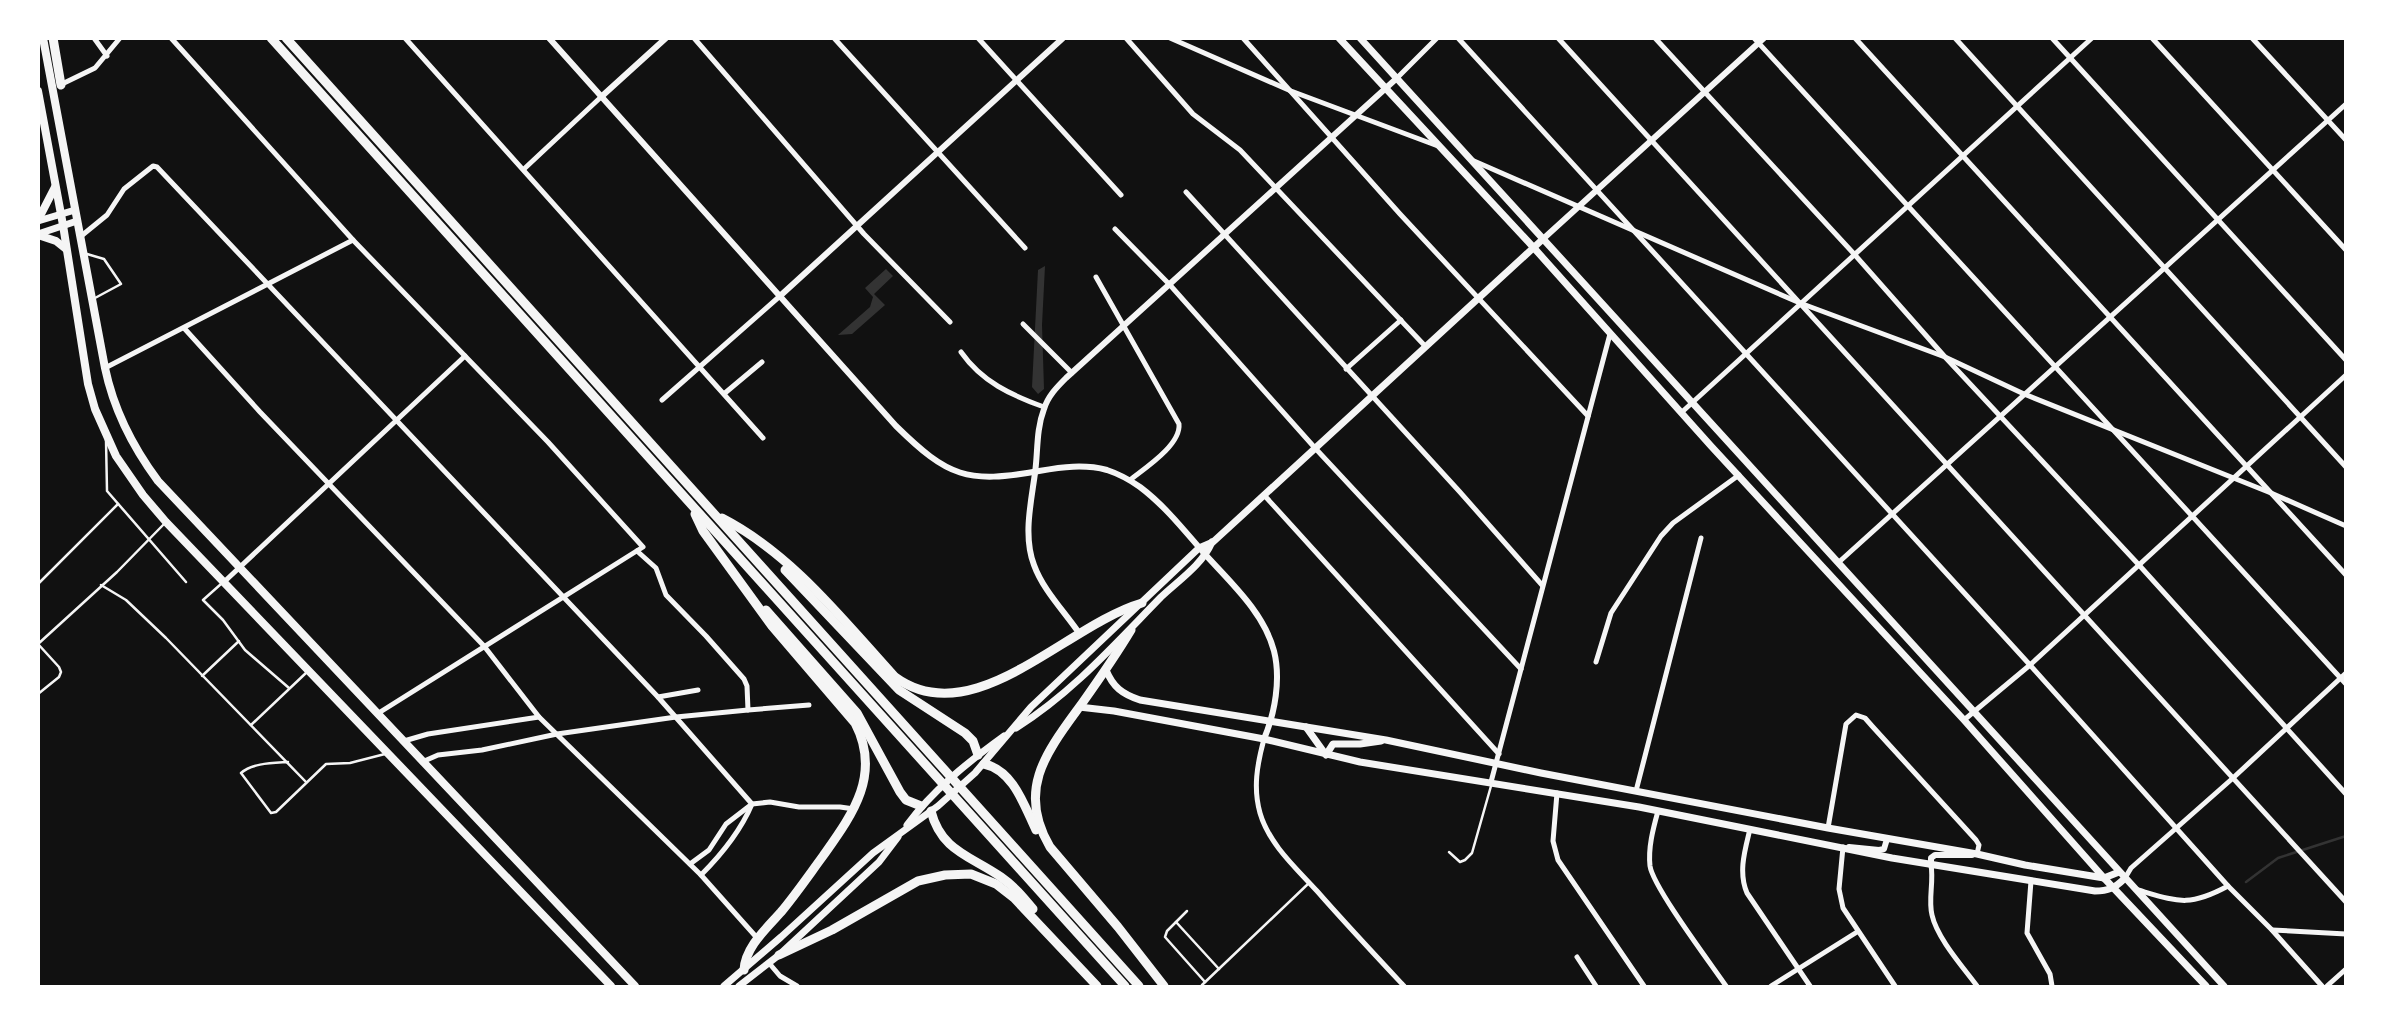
<svg xmlns="http://www.w3.org/2000/svg" width="2384" height="1025" font-family="Manrope,sans-serif">
	<style>
		.water { fill: #333 }
		.lines { fill: none; stroke-linecap: round; stroke-linejoin: round }
		.stream { stroke: #333; stroke-width: 2.5 }
		.service { stroke: #f5f5f5; stroke-width: 2.5 }
		.minor { stroke: #f5f5f5; stroke-width: 5 }
		.tertiary { stroke: #f5f5f5; stroke-width: 6 }
		.secondary { stroke: #f5f5f5; stroke-width: 7 }
		.primary { stroke: #f5f5f5; stroke-width: 8 }
		.motorway { stroke: #f5f5f5; stroke-width: 9 }
	</style>
	<rect width="100%" height="100%" fill="#111"/>
	<g class="water">
		<path d="M 1045,266 L 1042,325 L 1044,389 L 1038,394 L 1032,387 L 1038,270 Z"/>
		<path d="M 886,269 L 893,276 L 874,294 L 885,305 L 852,334 L 838,335 L 870,307 L 873,297 L 865,288 Z"/>
	</g>
	<g class="lines">
		<path class="stream" d="M 2246,882 L 2278,858 L 2346,836"/>
		<g class="service">
			<path d="M 87,254 L 104,259 L 121,284 L 95,298"/>
			<path d="M 106,440 L 107,491 L 186,582"/>
			<path d="M 38,584 L 118,504"/>
			<path d="M 221,584 L 203,600 L 223,620 L 245,650 L 289,688"/>
			<path d="M 101,585 L 126,600 L 166,638 L 306,782"/>
			<path d="M 38,644 L 117,572 L 165,523"/>
			<path d="M 38,644 L 59,667 L 61,672 L 59,677 L 38,694"/>
			<path d="M 202,676 L 239,641"/>
			<path d="M 251,725 L 307,672"/>
			<path d="M 288,762 C 273,763 252,763 241,773 L 271,813 L 276,812 L 326,764 L 350,763 L 385,754"/>
			<path d="M 1449,852 L 1460,862 L 1465,860 L 1472,853 L 1491,786"/>
			<path d="M 1187,911 L 1167,931 L 1165,937 L 1205,982"/>
			<path d="M 1176,922 L 1219,969"/>
			<path d="M 1202,985 L 1309,883"/>
		</g>
		<g class="minor">
			<path d="M 94,38 L 107,56"/>
			<path d="M 171,38 L 353,240 L 548,442 L 643,547 L 377,714"/>
			<path d="M 405,38 L 763,438"/>
			<path d="M 694,38 L 864,234 L 950,322"/>
			<path d="M 834,38 L 1025,248"/>
			<path d="M 978,38 L 1121,195"/>
			<path d="M 1126,38 L 1193,114 L 1240,150 L 1426,347"/>
			<path d="M 1170,38 L 1291,91 L 1438,146"/>
			<path d="M 1243,38 L 1400,214 L 1588,416"/>
			<path d="M 1458,38 L 2030,665 L 2228,886 L 2272,930 L 2322,986"/>
			<path d="M 1558,38 L 2346,902"/>
			<path d="M 1655,38 L 1855,255 L 1945,357 L 2139,565 L 2346,794"/>
			<path d="M 1754,38 L 2346,684"/>
			<path d="M 1855,38 L 2346,575"/>
			<path d="M 1955,38 L 2346,467"/>
			<path d="M 2052,38 L 2346,360"/>
			<path d="M 2152,38 L 2346,250"/>
			<path d="M 2252,38 L 2346,140"/>
			<path d="M 1397,78 L 1437,38"/>
			<path d="M 62,84 L 95,68 L 120,38"/>
			<path d="M 1474,161 L 1800,303 L 1945,357 L 2024,394 L 2271,493 L 2346,526"/>
			<path d="M 524,169 L 601,97"/>
			<path d="M 1186,192 L 1459,491 L 1542,585"/>
			<path d="M 1115,229 L 1170,285 L 1315,448 L 1521,669"/>
			<path d="M 80,237 L 107,215 L 124,189 L 153,166 L 157,167 L 658,697 L 752,804 C 741,830 721,855 701,875"/>
			<path d="M 1096,277 L 1179,424 C 1181,445 1145,468 1130,480"/>
			<path d="M 1023,324 L 1072,373"/>
			<path d="M 184,328 L 260,412 L 484,646 L 539,717 L 701,875 L 758,939"/>
			<path d="M 961,352 C 982,382 1011,395 1044,407"/>
			<path d="M 105,368 L 353,240"/>
			<path d="M 1346,369 L 1401,320"/>
			<path d="M 725,393 L 762,362"/>
			<path d="M 662,400 L 780,296"/>
			<path d="M 1682,412 L 2092,38"/>
			<path d="M 1264,495 L 1499,754"/>
			<path d="M 1839,562 L 2346,104"/>
			<path d="M 224,582 L 465,356"/>
			<path d="M 1596,662 L 1611,613 L 1661,536 L 1673,523 L 1739,475"/>
			<path d="M 658,697 L 698,690"/>
			<path d="M 748,710 L 809,705"/>
			<path d="M 1964,720 L 2030,665 L 2346,375"/>
			<path d="M 1264,739 C 1257,765 1253,788 1260,813 C 1269,844 1296,868 1317,891 C 1345,923 1375,955 1404,986"/>
			<path d="M 404,741 L 428,734 L 539,717"/>
			<path d="M 422,762 L 438,755 L 482,750 L 557,734 L 676,717 L 748,710 L 747,686 L 744,679 L 706,636 L 666,595 L 656,568 L 637,551"/>
			<path d="M 1491,782 L 1610,334"/>
			<path d="M 1636,791 L 1701,538"/>
			<path d="M 1557,793 L 1553,841 L 1558,860 L 1644,986"/>
			<path d="M 1658,811 C 1653,829 1648,848 1650,866 C 1653,887 1711,964 1726,986"/>
			<path d="M 1828,828 L 1846,724 L 1856,715 L 1865,718 L 1872,726 L 1976,840 L 1979,845 L 1977,854"/>
			<path d="M 1750,829 C 1745,850 1738,872 1747,893 L 1810,986"/>
			<path d="M 1843,847 L 1839,889 L 1843,908 L 1895,986"/>
			<path d="M 690,864 L 709,850 L 726,824 L 752,804 L 770,802 L 799,807 L 840,807 L 854,809"/>
			<path d="M 1931,865 C 1934,882 1928,899 1932,915 C 1937,938 1963,967 1977,986"/>
			<path d="M 2125,878 L 2131,868 L 2233,778 L 2346,673"/>
			<path d="M 2031,881 L 2027,933 L 2050,974 L 2052,986"/>
			<path d="M 2138,890 C 2179,902 2189,907 2228,886"/>
			<path d="M 2272,930 L 2346,934"/>
			<path d="M 1577,957 L 1596,986"/>
			<path d="M 769,963 L 780,976 L 797,986"/>
			<path d="M 1771,986 L 1857,932"/>
			<path d="M 2327,986 L 2346,969"/>
		</g>
		<g class="tertiary">
			<path d="M 549,38 L 896,426 C 948,477 967,484 1039,471 C 1062,467 1084,464 1107,470 C 1119,474 1130,480 1140,487 C 1164,505 1184,530 1203,552 C 1229,581 1264,612 1274,651 C 1281,679 1275,713 1264,739"/>
			<path d="M 601,97 L 666,38"/>
			<path d="M 1543,239 L 1764,38"/>
			<path d="M 780,296 L 1063,38"/>
			<path d="M 1079,633 C 1064,611 1043,590 1034,565 C 1023,536 1031,503 1035,473 C 1038,452 1036,430 1044,409 C 1048,396 1057,387 1066,378 L 1397,78"/>
			<path d="M 1849,847 L 1879,850 L 1884,849 L 1887,839"/>
			<path d="M 1931,865 L 1931,858 L 1935,855 L 1972,855"/>
		</g>
		<g class="secondary">
			<path d="M 1339,38 L 1534,248 L 1711,446 L 1964,720 L 2104,878 L 2206,986"/>
			<path d="M 1360,38 L 2224,986"/>
			<path d="M 38,221 L 75,210"/>
			<path d="M 38,234 L 77,221"/>
			<path d="M 1106,670 C 1113,687 1122,694 1140,700 L 1386,740 L 1541,773 L 1828,828 L 1977,854 L 2025,865 L 2104,878 L 2119,872"/>
			<path d="M 1079,707 L 1114,711 L 1264,739 L 1360,762 L 1639,807 L 1892,858 L 2095,891 C 2108,891 2115,888 2124,879"/>
			<path d="M 1306,727 L 1326,755 L 1333,744 L 1360,744 L 1381,741"/>
			<path d="M 1016,728 C 1072,693 1115,644 1161,597 C 1179,580 1202,565 1212,542"/>
			<path d="M 907,825 C 933,790 968,762 1004,736"/>
			<path d="M 724,986 L 781,937 L 873,853 L 938,806 L 975,773 L 1031,707 L 1199,548 L 1213,542 L 1543,239"/>
			<path d="M 739,986 L 779,955 L 879,862 L 898,837"/>
		</g>
		<g class="primary">
			<path d="M 43,38 L 105,368 C 114,411 132,446 158,481 L 635,986"/>
			<path d="M 38,91 L 63,225 L 88,384 L 95,409 L 116,456 L 143,495 L 166,522 L 611,986"/>
			<path d="M 38,220 L 55,187"/>
			<path d="M 38,235 L 56,241 L 66,249"/>
		</g>
		<g class="motorway">
			<path d="M 53,38 L 61,85"/>
			<path d="M 271,38 L 1125,986"/>
			<path d="M 286,38 L 1139,986"/>
			<path d="M 695,514 L 703,531 L 772,626 L 855,723 C 882,775 852,815 823,856 C 809,875 796,894 781,912 C 767,928 745,947 744,970"/>
			<path d="M 722,518 C 792,554 843,620 895,677 C 973,734 1066,625 1142,603"/>
			<path d="M 785,570 L 899,690 L 965,733 L 973,741 L 978,755"/>
			<path d="M 766,610 L 857,713 L 900,792 L 906,800 L 921,806"/>
			<path d="M 1131,630 C 1116,655 1100,678 1083,702 C 1049,749 1015,788 1050,847 L 1118,927 L 1164,986"/>
			<path d="M 984,764 C 1013,770 1024,805 1036,830"/>
			<path d="M 931,811 C 941,851 971,856 1001,877 C 1014,886 1023,897 1033,909"/>
			<path d="M 779,955 L 832,930 L 918,881 L 945,875 L 971,874 L 996,884 L 1014,898 L 1097,986"/>
		</g>
	</g>
	<rect width="2384" height="1025" fill="none" stroke="#ffffff" stroke-width="80"/>
</svg>
